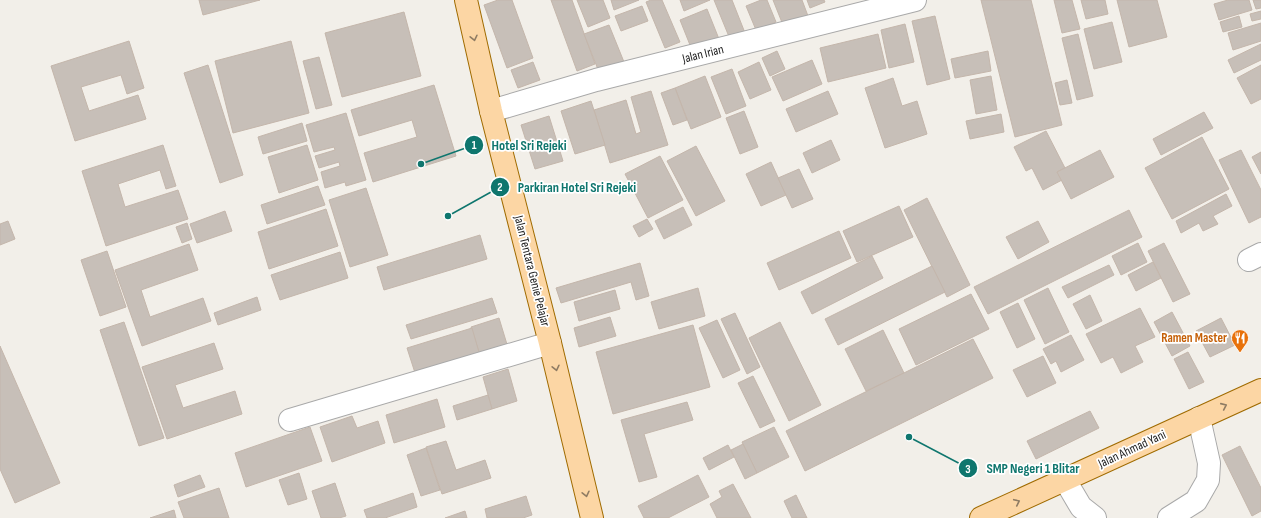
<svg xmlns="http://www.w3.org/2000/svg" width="1261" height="518" font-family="'Sofia Sans Condensed',sans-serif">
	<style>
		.building { fill: #c7bfb8; stroke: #c4b6ab }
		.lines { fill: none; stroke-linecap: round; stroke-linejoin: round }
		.minor-casing { stroke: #a9a9a9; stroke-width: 24 }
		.major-casing { stroke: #a06b00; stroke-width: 24 }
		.minor { stroke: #fff; stroke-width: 22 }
		.major { stroke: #fcd6a4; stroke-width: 22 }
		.oneway { stroke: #8f7c63 }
		.labels { text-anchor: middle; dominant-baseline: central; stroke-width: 3.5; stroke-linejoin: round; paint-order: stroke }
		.street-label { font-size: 13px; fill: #222; stroke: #fff }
		.food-label { font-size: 13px; font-weight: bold; fill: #c56008; stroke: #fff; text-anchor: end }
		.leader { fill: none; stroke: #0f766e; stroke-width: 1.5 }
		.callout-dot { fill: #0f766e; stroke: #fff; stroke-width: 1.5 }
		.mark-label { font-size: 12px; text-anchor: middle; font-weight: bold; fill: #fff }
		.callout-label { font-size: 14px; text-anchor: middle; font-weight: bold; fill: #0f766e; stroke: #fff; stroke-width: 3.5; stroke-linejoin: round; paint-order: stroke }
	</style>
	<rect width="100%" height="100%" fill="#f2efe9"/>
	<g class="building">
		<path d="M 199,0 L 260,0 L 203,15 Z"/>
		<path d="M 498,0 L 512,0 L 533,58 L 507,68 L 484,5 Z"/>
		<path d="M 551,0 L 572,0 L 595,64 L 577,71 Z"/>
		<path d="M 577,0 L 603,0 L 610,18 L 588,27 Z"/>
		<path d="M 611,0 L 639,0 L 614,10 Z"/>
		<path d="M 651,0 L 662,0 L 680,42 L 665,48 L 646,2 Z"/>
		<path d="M 680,0 L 710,0 L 684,11 Z"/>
		<path d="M 714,0 L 732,0 L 747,38 L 732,44 Z"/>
		<path d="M 761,0 L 767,0 L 776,22 L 756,30 L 746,6 Z"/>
		<path d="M 773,0 L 802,0 L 808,16 L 783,25 Z"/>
		<path d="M 807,0 L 824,0 L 825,2 L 810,8 Z"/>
		<path d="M 981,0 L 1031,0 L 1062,125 L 1015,137 Z"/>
		<path d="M 1054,0 L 1072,0 L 1080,29 L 1062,33 Z"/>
		<path d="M 1081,0 L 1105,0 L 1108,14 L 1086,19 Z"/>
		<path d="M 1117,0 L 1157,0 L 1167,37 L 1129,47 Z"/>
		<path d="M 1228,0 L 1249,0 L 1252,10 L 1219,20 L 1214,4 Z"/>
		<path d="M 1253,0 L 1261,0 L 1261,8 L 1256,9 Z"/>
		<path d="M 642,6 L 648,21 L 621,31 L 615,16 Z"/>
		<path d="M 707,9 L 719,39 L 692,50 L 680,20 Z"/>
		<path d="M 1261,11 L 1261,19 L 1252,21 L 1250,14 Z"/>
		<path d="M 404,12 L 421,76 L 342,97 L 325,33 Z"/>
		<path d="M 935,16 L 950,79 L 927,85 L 912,21 Z"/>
		<path d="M 1239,16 L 1242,27 L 1223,32 L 1220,22 Z"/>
		<path d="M 1112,22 L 1122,62 L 1094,69 L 1084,29 Z"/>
		<path d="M 1261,23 L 1261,41 L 1233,50 L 1228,33 Z"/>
		<path d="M 905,24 L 914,62 L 889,68 L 881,30 Z"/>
		<path d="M 609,25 L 624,62 L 599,72 L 584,34 Z"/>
		<path d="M 878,34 L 886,68 L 828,82 L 820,48 Z"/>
		<path d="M 1078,34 L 1093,96 L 1077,100 L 1062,38 Z"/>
		<path d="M 129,41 L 144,88 L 127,94 L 121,75 L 81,87 L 89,111 L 138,95 L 146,119 L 75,141 L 51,66 Z"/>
		<path d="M 291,41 L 309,113 L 233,133 L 215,61 Z"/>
		<path d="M 1261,44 L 1261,60 L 1234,73 L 1228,60 Z"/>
		<path d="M 777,51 L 785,69 L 770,76 L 762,58 Z"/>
		<path d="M 988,51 L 991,71 L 955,78 L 951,59 Z"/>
		<path d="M 319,57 L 332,105 L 316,109 L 303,61 Z"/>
		<path d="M 812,60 L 822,84 L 783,101 L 772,77 Z"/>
		<path d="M 533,62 L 540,80 L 518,88 L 511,70 Z"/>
		<path d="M 759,62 L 771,90 L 750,99 L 738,72 Z"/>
		<path d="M 208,65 L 243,175 L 220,183 L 184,73 Z"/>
		<path d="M 1261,65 L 1261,99 L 1251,104 L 1237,78 Z"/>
		<path d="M 732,69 L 746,106 L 726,114 L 711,77 Z"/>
		<path d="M 705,76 L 721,117 L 691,129 L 675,88 Z"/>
		<path d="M 991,76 L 997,110 L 976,114 L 970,80 Z"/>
		<path d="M 893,78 L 902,106 L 917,101 L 927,134 L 885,148 L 865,88 Z"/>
		<path d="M 1067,80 L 1072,103 L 1060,105 L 1055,83 Z"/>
		<path d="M 434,85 L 456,156 L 373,182 L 364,153 L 417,137 L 412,120 L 359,136 L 351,110 Z"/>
		<path d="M 675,88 L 687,120 L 673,125 L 661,93 Z"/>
		<path d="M 651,91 L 668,145 L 610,163 L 594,110 L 626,100 L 636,134 L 641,132 L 631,97 Z"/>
		<path d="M 828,91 L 838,114 L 796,132 L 786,109 Z"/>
		<path d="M 591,101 L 605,145 L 575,154 L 561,111 Z"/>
		<path d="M 744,111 L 758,147 L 740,154 L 726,118 Z"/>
		<path d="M 1204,112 L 1213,128 L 1161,155 L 1153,139 Z"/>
		<path d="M 346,113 L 366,180 L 346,186 L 345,182 L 325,188 L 321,172 L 340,166 L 339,162 L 319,168 L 315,156 L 335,150 L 334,147 L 314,152 L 306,125 Z"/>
		<path d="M 1001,114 L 1004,132 L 970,139 L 966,121 Z"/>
		<path d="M 549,116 L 563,161 L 535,169 L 521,125 Z"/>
		<path d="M 302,123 L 307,141 L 263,154 L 258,137 Z"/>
		<path d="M 1046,131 L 1065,168 L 1057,172 L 1062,180 L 1043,190 L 1032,168 L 1026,171 L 1014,147 Z"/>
		<path d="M 1202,137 L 1229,189 L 1172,219 L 1145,168 Z"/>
		<path d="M 831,140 L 840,160 L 812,173 L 803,153 Z"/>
		<path d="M 163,145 L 176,186 L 166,189 L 160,170 L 118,184 L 125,207 L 178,190 L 188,219 L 106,246 L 82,171 Z"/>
		<path d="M 307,145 L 318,180 L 279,193 L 268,157 Z"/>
		<path d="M 696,146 L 725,201 L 696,216 L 667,161 Z"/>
		<path d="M 1100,150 L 1114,177 L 1071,199 L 1057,172 Z"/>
		<path d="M 1241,150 L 1261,190 L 1261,217 L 1249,223 L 1219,160 Z"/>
		<path d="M 1261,152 L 1261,174 L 1252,157 Z"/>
		<path d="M 660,156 L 683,200 L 648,218 L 625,174 Z"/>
		<path d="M 771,162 L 786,195 L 761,206 L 746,174 Z"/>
		<path d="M 799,169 L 813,199 L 792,208 L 778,178 Z"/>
		<path d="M 318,186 L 325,205 L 267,224 L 261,205 Z"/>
		<path d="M 366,188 L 388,255 L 350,267 L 329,200 Z"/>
		<path d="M 1226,194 L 1232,206 L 1213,216 L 1218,224 L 1203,231 L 1199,223 L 1181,233 L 1176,221 Z"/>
		<path d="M 927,198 L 970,285 L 947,297 L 904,210 Z"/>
		<path d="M 899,206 L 913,237 L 857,262 L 843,231 Z"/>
		<path d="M 683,207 L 692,225 L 664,239 L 655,221 Z"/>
		<path d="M 326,209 L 338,246 L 269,269 L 258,232 Z"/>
		<path d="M 1129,210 L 1142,237 L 988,314 L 974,287 Z"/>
		<path d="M 225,211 L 232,231 L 197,243 L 190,224 Z"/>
		<path d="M 647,219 L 653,229 L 639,237 L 633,226 Z"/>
		<path d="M 8,221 L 15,239 L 0,245 L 0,224 Z"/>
		<path d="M 1038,221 L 1049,242 L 1018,259 L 1006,237 Z"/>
		<path d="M 187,223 L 192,239 L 182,243 L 176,227 Z"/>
		<path d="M 839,231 L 851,258 L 779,290 L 767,263 Z"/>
		<path d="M 480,235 L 487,259 L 384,290 L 377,267 Z"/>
		<path d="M 1138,243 L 1147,262 L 1121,275 L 1112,256 Z"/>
		<path d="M 1164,243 L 1190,294 L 1173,302 L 1148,251 Z"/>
		<path d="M 189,244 L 198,270 L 141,290 L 150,317 L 203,298 L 211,321 L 142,346 L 115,270 Z"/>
		<path d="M 107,251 L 126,307 L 100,316 L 81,260 Z"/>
		<path d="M 340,252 L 348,278 L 280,300 L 271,275 Z"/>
		<path d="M 872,256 L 883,278 L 812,314 L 801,292 Z"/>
		<path d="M 1153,262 L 1161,278 L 1136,291 L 1128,275 Z"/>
		<path d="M 640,263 L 649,296 L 636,300 L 631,282 L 561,303 L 556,288 Z"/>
		<path d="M 1109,265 L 1114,275 L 1068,298 L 1062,287 Z"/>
		<path d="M 932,266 L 945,292 L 838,345 L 825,319 Z"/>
		<path d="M 698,288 L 705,316 L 659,329 L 651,302 Z"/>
		<path d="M 1048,288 L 1069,332 L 1045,344 L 1024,300 Z"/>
		<path d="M 615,290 L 620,309 L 579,321 L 574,302 Z"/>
		<path d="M 971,294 L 989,329 L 916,365 L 899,329 Z"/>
		<path d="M 1090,295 L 1102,321 L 1086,329 L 1073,304 Z"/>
		<path d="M 257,297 L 261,310 L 218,325 L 214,313 Z"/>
		<path d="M 492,298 L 497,313 L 411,339 L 406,325 Z"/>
		<path d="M 1018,303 L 1035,339 L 1017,348 L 1000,312 Z"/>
		<path d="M 1140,308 L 1155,337 L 1135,346 L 1143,362 L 1121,373 L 1113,357 L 1101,363 L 1086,334 Z"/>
		<path d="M 1172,312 L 1190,346 L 1172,356 L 1154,322 Z"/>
		<path d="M 735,313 L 760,367 L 747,374 L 721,319 Z"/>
		<path d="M 610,317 L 616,336 L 579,347 L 574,328 Z"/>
		<path d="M 499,318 L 509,351 L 481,359 L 471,327 Z"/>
		<path d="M 1221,318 L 1235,345 L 1210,357 L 1196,331 Z"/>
		<path d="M 717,320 L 740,370 L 723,378 L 699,328 Z"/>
		<path d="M 124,322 L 164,438 L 139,446 L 100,330 Z"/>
		<path d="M 780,322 L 821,405 L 789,421 L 749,338 Z"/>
		<path d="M 693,325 L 710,387 L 613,414 L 596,352 Z"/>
		<path d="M 472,328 L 481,359 L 417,379 L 407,348 Z"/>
		<path d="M 883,330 L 904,373 L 866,391 L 845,349 Z"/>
		<path d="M 1071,335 L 1084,360 L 1061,372 L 1056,361 L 1051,364 L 1043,349 Z"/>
		<path d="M 973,339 L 993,378 L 805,471 L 786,431 Z"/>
		<path d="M 214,343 L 223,369 L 175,385 L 183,408 L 235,391 L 242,414 L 167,439 L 142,367 Z"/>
		<path d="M 0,346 L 60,483 L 15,503 L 0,469 Z"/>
		<path d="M 1188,352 L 1204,382 L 1189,389 L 1174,359 Z"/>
		<path d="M 1043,356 L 1056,383 L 1027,397 L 1013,370 Z"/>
		<path d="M 508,369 L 517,401 L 492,409 L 483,377 Z"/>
		<path d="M 753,376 L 775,421 L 760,428 L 738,383 Z"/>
		<path d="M 488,395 L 492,409 L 457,420 L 453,406 Z"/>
		<path d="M 437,399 L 445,427 L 394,443 L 386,415 Z"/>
		<path d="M 687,402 L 693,420 L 644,434 L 657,477 L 639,482 L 621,420 Z"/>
		<path d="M 1090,411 L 1099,428 L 1036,459 L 1027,441 Z"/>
		<path d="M 352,416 L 357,428 L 378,421 L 385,443 L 332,462 L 320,427 Z"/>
		<path d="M 310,427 L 322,461 L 246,487 L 235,453 Z"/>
		<path d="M 774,427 L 789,457 L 757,473 L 742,442 Z"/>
		<path d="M 446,441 L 456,470 L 485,460 L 491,478 L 442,494 L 426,447 Z"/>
		<path d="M 743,444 L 757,473 L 745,479 L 731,450 Z"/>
		<path d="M 728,445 L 734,457 L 709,470 L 703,458 Z"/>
		<path d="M 1240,446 L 1261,488 L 1261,511 L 1252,516 L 1222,455 Z"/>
		<path d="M 426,448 L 440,490 L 421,496 L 407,455 Z"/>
		<path d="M 299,473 L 307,499 L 288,505 L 279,480 Z"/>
		<path d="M 200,475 L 205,487 L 178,497 L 174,485 Z"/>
		<path d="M 698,475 L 709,497 L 668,518 L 644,518 L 638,506 Z"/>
		<path d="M 335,483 L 346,516 L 339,518 L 321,518 L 312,491 Z"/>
		<path d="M 733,484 L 751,518 L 717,518 L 710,504 L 722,497 L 719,491 Z"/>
		<path d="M 219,488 L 229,518 L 184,518 L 178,502 Z"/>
		<path d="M 413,493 L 417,507 L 385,518 L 367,518 L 364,510 Z"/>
		<path d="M 796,495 L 807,518 L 792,518 L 784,501 Z"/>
		<path d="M 526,496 L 532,515 L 523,518 L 487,518 L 485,509 Z"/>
		<path d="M 174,510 L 176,518 L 150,518 Z"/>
		<path d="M 465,511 L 467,518 L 445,518 Z"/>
	</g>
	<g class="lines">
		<g class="minor-casing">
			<g id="minor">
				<path d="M 491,111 L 596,80 L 915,0"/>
				<path d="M 1249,260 L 1261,254"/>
				<path d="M 290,420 L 550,343"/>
				<path d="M 1065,480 L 1081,507 L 1095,518"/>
				<path d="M 1169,518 L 1196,501 L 1208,480 L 1209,463 L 1199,418"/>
			</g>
		</g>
		<g class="major-casing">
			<g id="major">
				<path d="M 466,0 L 491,111 L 550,343 L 592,518"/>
				<path d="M 981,518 L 1261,390"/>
			</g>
		</g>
		<use href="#minor" class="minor"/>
		<use href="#major" class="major"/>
	</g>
	<defs><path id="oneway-chevron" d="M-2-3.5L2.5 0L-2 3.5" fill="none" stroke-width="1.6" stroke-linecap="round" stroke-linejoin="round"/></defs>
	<g class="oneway">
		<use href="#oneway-chevron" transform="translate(474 38) rotate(77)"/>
		<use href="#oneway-chevron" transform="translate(556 368) rotate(77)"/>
		<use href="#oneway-chevron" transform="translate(1224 406) rotate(-24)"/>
		<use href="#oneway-chevron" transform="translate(586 494) rotate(77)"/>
		<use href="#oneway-chevron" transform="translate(1017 502) rotate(-25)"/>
	</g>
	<defs>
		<g id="restaurant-pin" transform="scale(0.9)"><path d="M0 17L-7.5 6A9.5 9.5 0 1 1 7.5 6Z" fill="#e8710a" stroke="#fff"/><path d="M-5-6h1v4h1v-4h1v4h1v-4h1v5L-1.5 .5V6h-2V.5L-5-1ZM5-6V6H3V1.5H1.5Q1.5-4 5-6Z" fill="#fff"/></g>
	</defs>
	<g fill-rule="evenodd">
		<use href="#restaurant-pin" x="1240" y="338"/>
	</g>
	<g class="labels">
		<g class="street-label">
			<text transform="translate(703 54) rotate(-14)">Jalan Irian</text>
			<text transform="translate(532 271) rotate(76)">Jalan Tentara Genie Pelajar</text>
			<text transform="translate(1132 449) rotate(-25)">Jalan Ahmad Yani</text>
		</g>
		<g class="food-label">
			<text x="1227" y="338">Ramen Master</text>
		</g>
	</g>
	<path class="leader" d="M421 164L474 145M448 216L500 187M909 437L968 468"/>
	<g class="callout-dot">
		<circle cx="421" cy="164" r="4"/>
		<circle cx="448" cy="216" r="4"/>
		<circle cx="909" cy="437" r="4"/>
		<circle cx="474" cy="145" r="10"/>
		<circle cx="500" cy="187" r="10"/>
		<circle cx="968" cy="468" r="10"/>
	</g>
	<g class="mark-label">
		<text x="474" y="149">1</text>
		<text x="500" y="191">2</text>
		<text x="968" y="473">3</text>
	</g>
	<g class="callout-label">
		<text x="529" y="150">Hotel Sri Rejeki</text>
		<text x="577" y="192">Parkiran Hotel Sri Rejeki</text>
		<text x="1033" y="473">SMP Negeri 1 Blitar</text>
	</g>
</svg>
